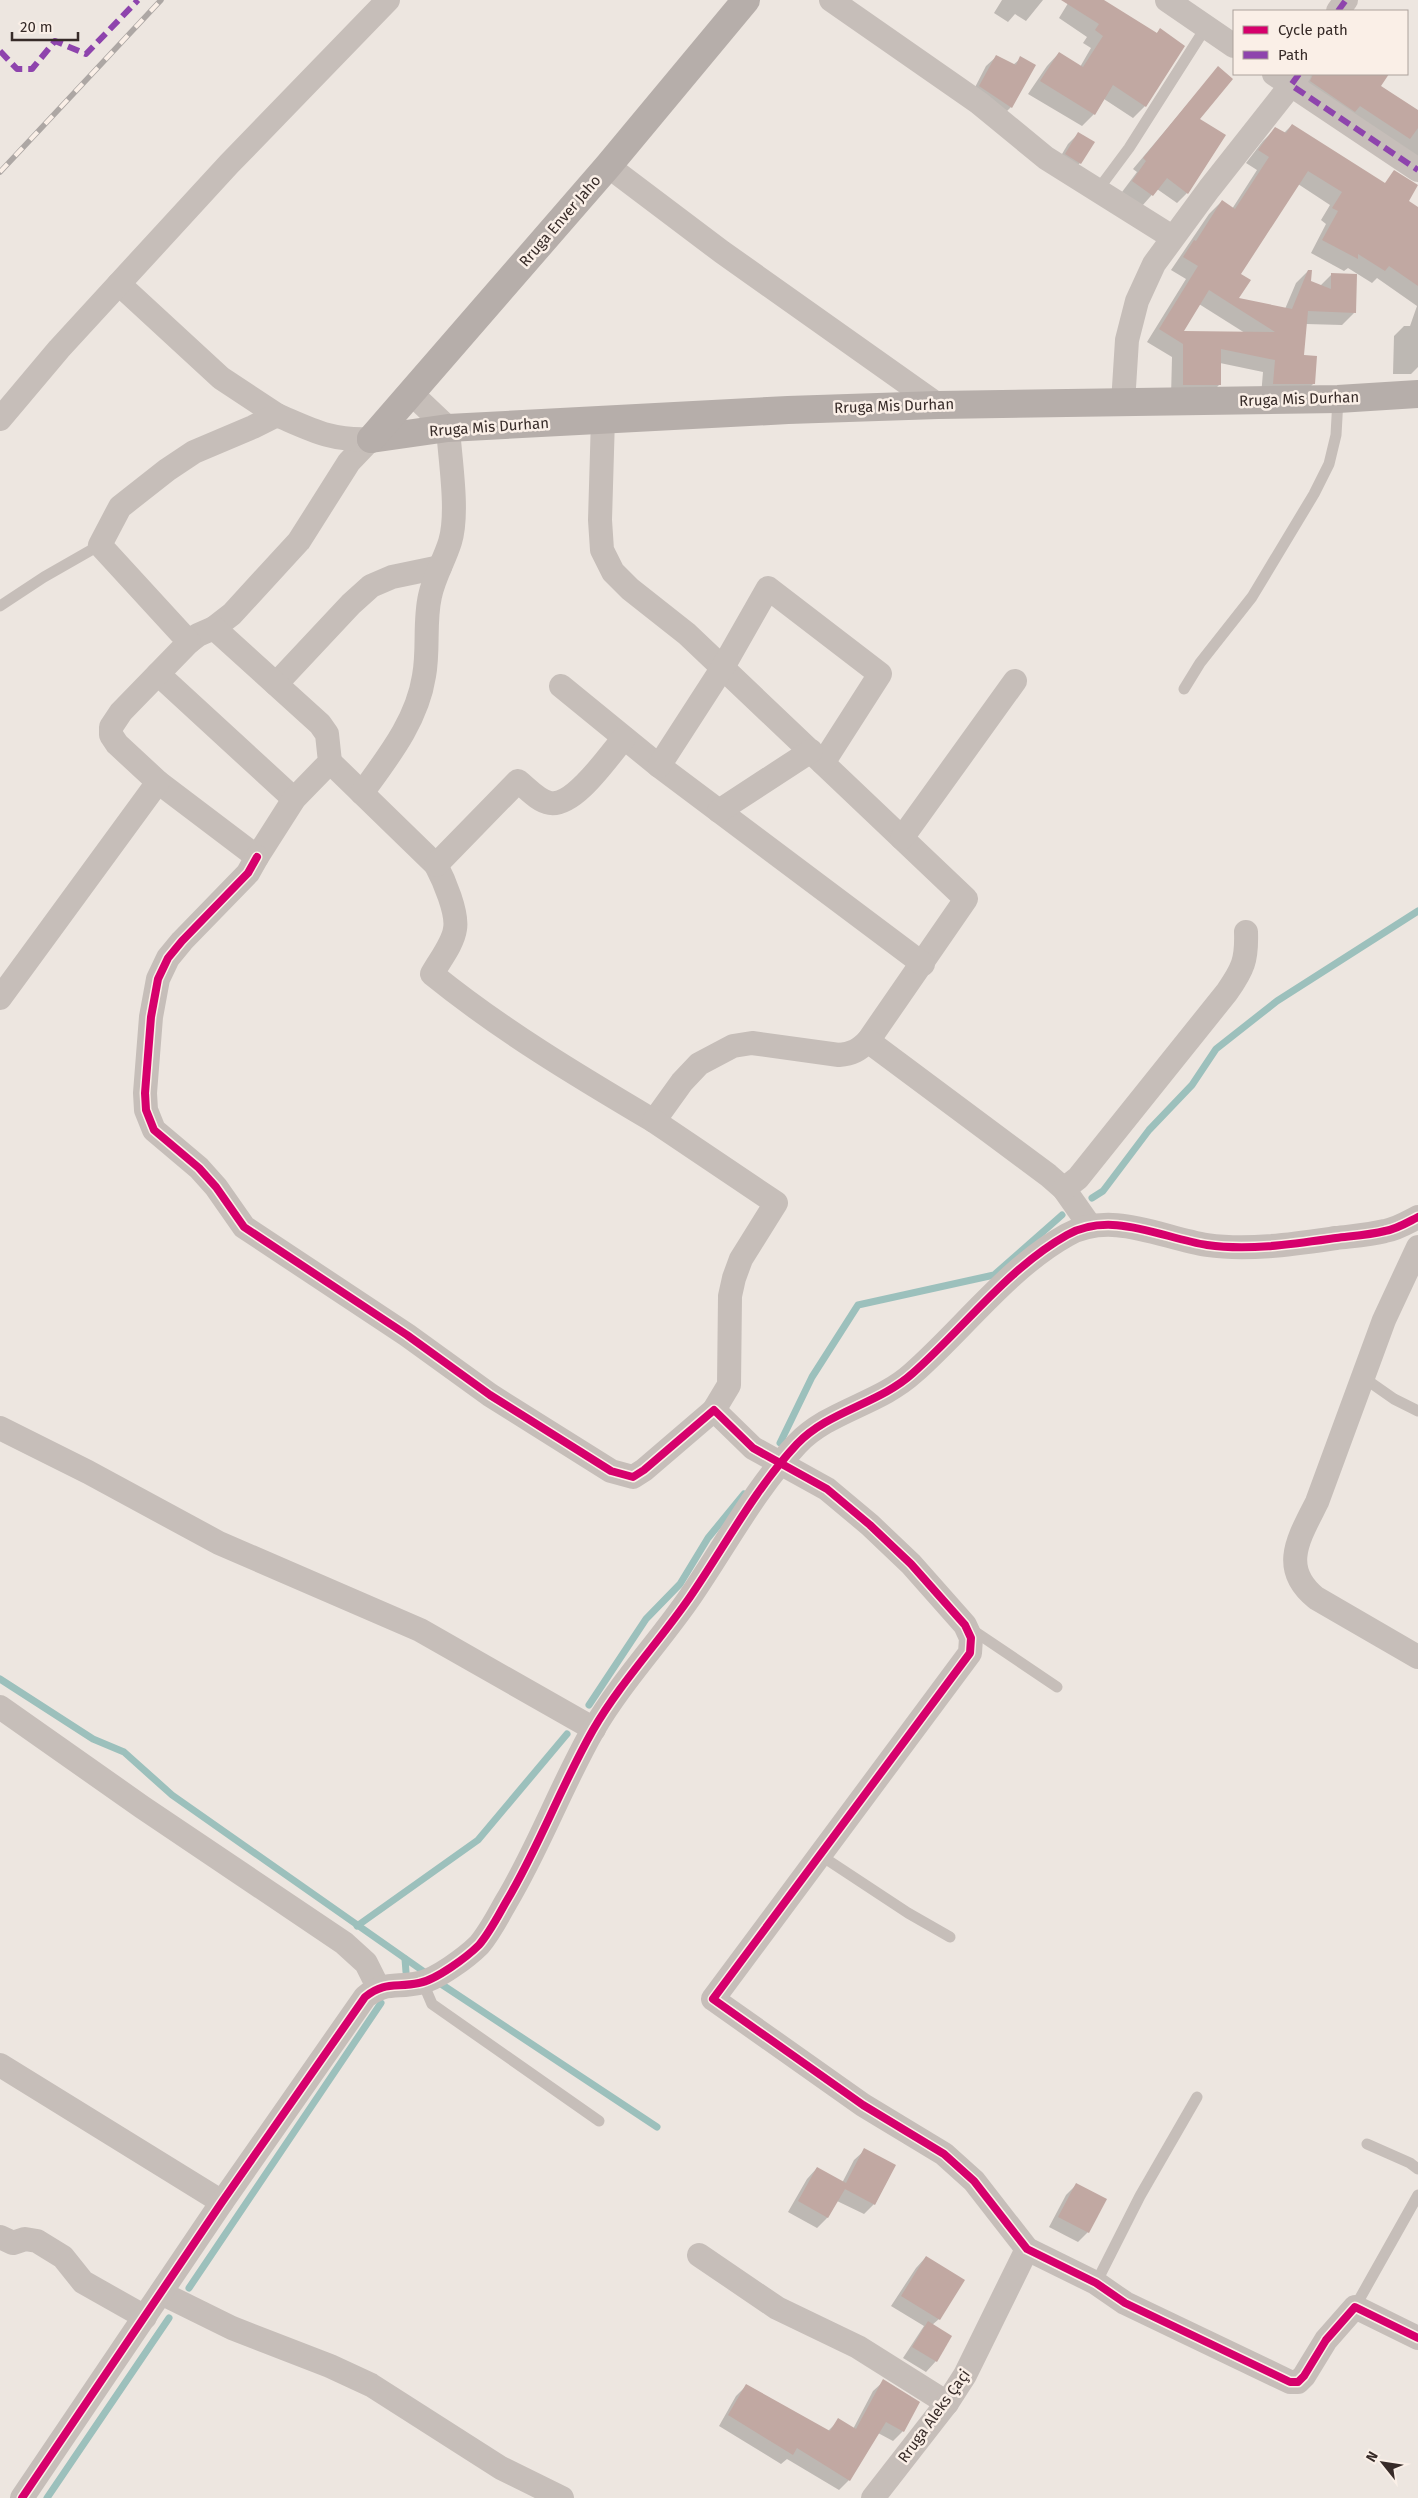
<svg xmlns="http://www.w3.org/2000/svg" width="1418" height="2498" font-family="'Fira Sans',sans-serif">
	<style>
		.shadow { fill: #0003; fill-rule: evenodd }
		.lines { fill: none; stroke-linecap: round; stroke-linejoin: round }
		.stream { stroke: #9cc0bc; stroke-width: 7 }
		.building { fill: #c1a8a2; fill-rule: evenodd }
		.lane { stroke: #c6beb9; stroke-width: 11 }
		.street { stroke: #c6beb9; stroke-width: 24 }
		.secondary { stroke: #b6aeaa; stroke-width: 28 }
		.rail-casing { stroke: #ada7a4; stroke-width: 5.5 }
		.rail { stroke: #faefe7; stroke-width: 4; stroke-dasharray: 11; stroke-linecap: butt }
		.quiet { stroke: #8e44ad; stroke-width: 6; stroke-dasharray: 12 6; stroke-linecap: butt }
		.cycleway-casing { stroke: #faefe7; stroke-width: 11 }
		.cycleway { stroke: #d6006c; stroke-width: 8 }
		.labels { text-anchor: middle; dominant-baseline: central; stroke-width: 5; stroke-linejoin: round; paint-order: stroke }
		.street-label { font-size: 15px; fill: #372b28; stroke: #faefe7 }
	</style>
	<rect width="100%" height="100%" fill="#ede6e0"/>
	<g class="shadow">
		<path d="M 1002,0 L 1043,0 L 1026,21 L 1015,14 L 1008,22 L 994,13 Z"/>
		<path d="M 1070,0 L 1102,0 L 1156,34 L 1160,30 L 1145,106 L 1133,118 L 1104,99 L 1094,114 L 1082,126 L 1028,94 L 1047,66 L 1059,53 L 1080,67 L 1091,48 L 1083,43 L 1087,37 L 1059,18 Z"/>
		<path d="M 997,56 L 1013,65 L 1021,58 L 1011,107 L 1001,117 L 970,97 L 986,66 Z"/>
		<path d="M 1218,68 L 1199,120 L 1187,193 L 1177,203 L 1157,189 L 1142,206 L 1122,192 L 1137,172 L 1133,169 Z"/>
		<path d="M 1285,74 L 1375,74 L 1384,80 L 1380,86 L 1418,112 L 1418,176 Z"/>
		<path d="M 1292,125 L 1418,209 L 1418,367 L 1411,374 L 1393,374 L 1394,336 L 1404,326 L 1410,326 L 1417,306 L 1377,278 L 1372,283 L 1348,268 L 1344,271 L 1311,253 L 1326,224 L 1321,220 L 1330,205 L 1298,184 L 1239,274 L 1237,299 L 1285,309 L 1296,283 L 1308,271 L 1309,282 L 1320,286 L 1332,274 L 1354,313 L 1342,325 L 1306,324 L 1303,356 L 1314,383 L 1301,396 L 1261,396 L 1263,372 L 1220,363 L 1219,385 L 1207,397 L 1171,397 L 1172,357 L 1147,342 L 1186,279 L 1171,270 L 1209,214 L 1222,201 L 1232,209 L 1257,170 L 1246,163 L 1263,141 L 1276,128 L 1284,133 ZM 1199,304 L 1245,333 L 1182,332 Z"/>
		<path d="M 1078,134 L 1080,163 L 1070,173 L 1056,164 L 1068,144 Z"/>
		<path d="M 865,2150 L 874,2204 L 864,2214 L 837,2201 L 827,2218 L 817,2228 L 788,2212 L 807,2179 L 817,2168 L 842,2183 L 854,2160 Z"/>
		<path d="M 1076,2185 L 1088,2232 L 1078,2242 L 1049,2227 L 1066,2195 Z"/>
		<path d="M 926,2257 L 939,2319 L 932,2325 L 936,2361 L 926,2372 L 903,2358 L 924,2326 L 891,2306 L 916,2268 Z"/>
		<path d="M 884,2381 L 903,2431 L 893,2441 L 878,2433 L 849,2480 L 839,2490 L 787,2459 L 781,2464 L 719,2426 L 736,2396 L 746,2386 L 828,2431 L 839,2420 L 853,2429 L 873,2391 Z"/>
	</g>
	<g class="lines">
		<g class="stream">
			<path d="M 1092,1198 L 1103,1191 L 1149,1130 L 1192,1085 L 1216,1049 L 1277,1001 L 1418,911"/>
			<path d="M 780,1443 L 812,1377 L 858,1305 L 994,1275 L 1062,1215"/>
			<path d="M 0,1679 L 93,1739 L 124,1752 L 172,1795 L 423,1971"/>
			<path d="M 589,1705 L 646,1619 L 680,1584 L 708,1538 L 744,1494"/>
			<path d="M 357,1926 L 478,1840 L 567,1734"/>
			<path d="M 405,1959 L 406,1972"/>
			<path d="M 438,1982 L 657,2127"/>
			<path d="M 189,2288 L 381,2003"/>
			<path d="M 47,2498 L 169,2318"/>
		</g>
	</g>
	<g class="building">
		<path d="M 1061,0 L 1104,0 L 1157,33 L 1160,28 L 1185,46 L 1146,107 L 1113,85 L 1095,115 L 1040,81 L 1059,52 L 1083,67 L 1103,36 L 1095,30 L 1099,24 Z"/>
		<path d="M 996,55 L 1016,65 L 1020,56 L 1036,65 L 1012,108 L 979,86 Z"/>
		<path d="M 1218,66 L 1233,79 L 1200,119 L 1226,135 L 1188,194 L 1167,178 L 1153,196 L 1132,181 L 1146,161 L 1143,158 Z"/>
		<path d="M 1389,74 L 1381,86 L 1418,110 L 1418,128 L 1410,139 L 1360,106 L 1355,112 L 1310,81 L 1313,74 Z"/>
		<path d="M 1292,124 L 1385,183 L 1394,170 L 1418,185 L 1409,201 L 1418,207 L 1418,286 L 1389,266 L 1385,271 L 1358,254 L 1358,259 L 1322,240 L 1338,211 L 1332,208 L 1342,192 L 1308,171 L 1241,274 L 1251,280 L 1239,298 L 1292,309 L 1308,270 L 1312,270 L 1311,281 L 1331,289 L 1331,273 L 1357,274 L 1356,313 L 1308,311 L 1304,355 L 1317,356 L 1315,384 L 1273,384 L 1275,360 L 1221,349 L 1221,385 L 1183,385 L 1183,344 L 1159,329 L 1198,266 L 1183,257 L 1194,240 L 1196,241 L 1222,200 L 1235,209 L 1269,157 L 1258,150 L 1275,127 L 1286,133 ZM 1209,290 L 1234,306 L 1275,332 L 1184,331 Z"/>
		<path d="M 1078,132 L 1095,142 L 1081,164 L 1065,154 Z"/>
		<path d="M 864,2148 L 896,2165 L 875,2205 L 845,2189 L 828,2218 L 798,2201 L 817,2167 L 846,2183 Z"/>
		<path d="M 1076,2183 L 1107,2199 L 1089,2233 L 1058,2217 Z"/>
		<path d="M 926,2256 L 965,2280 L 940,2320 L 901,2296 Z"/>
		<path d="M 928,2321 L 952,2336 L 937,2362 L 912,2347 Z"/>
		<path d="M 883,2379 L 920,2402 L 904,2432 L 886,2422 L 850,2481 L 797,2448 L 793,2455 L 728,2415 L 746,2384 L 830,2431 L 838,2418 L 856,2429 Z"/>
	</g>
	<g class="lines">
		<g class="lane">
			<path d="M 1097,191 L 1129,148 L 1206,27"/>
			<path d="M 0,606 L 44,577 L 100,545"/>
			<path d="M 1184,689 L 1200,663 L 1252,597 L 1314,494 L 1329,464 L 1336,435 L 1338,399"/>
			<path d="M 1364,1378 L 1394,1399 L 1418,1411"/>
			<path d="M 971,1629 L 1057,1687"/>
			<path d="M 820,1855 L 908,1913 L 950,1937"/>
			<path d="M 423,1983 L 432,2004 L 599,2121"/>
			<path d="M 1367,2144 L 1410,2163 L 1418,2169"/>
			<path d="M 1096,2283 L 1140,2196 L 1197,2097"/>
			<path d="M 1355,2307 L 1418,2195"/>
		</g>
		<g class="street">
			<path d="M 831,0 L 979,103 L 1046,158 L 1172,237"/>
			<path d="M 1167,0 L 1234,46"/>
			<path d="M 1338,11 L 1346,0"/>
			<path d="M 1299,74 L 1291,85 L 1418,170"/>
			<path d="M 608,166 L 722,252 L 938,405"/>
			<path d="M 119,284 L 221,378 L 277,415"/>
			<path d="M 1123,403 L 1127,340 L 1137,301 L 1154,264 L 1209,189 L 1291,85 L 1274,74"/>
			<path d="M 603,418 L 600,520 L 602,550 L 613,572 L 630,589 L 687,634 L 966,899 L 868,1041"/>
			<path d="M 0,419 L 59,349 L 229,164 L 388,0"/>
			<path d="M 214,628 L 232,614 L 299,541 L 349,462 L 371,439"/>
			<path d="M 158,674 L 294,799"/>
			<path d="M 276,684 L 351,604 L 371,586 L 392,577 L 440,567"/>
			<path d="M 561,686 L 659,766 L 923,964"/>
			<path d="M 330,762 L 436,865 C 444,880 458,913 455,929 C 453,944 439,961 432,974 C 501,1030 578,1076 654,1121 L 682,1082 L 699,1064 L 733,1046 L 752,1043 L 839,1055 C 852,1054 859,1050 868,1041 L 1048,1175 L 1064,1189 L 1090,1226"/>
			<path d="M 659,766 L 723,667 L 768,588 L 880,674 L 823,763"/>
			<path d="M 158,782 L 257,857 L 294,799 L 330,762 L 327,734 L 320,724 L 214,628 L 198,635 L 189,642"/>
			<path d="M 362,793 C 388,757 417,721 424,676 C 429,649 424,622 430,596 C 434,577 444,561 450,542 C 459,513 450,460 448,428 L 411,393"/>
			<path d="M 719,811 L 811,751"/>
			<path d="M 902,838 L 1015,681"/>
			<path d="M 257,857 L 248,873 L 182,941 L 168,958 L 158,979 L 151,1017 L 145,1093 L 146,1110 L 154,1130 L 199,1168 L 216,1187 L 244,1227 L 407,1335 L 490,1395 L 611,1471 L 633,1477 L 644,1470 L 714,1410 L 753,1448 L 827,1489 L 870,1525 L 911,1564 L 965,1625 L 971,1638 L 970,1653 L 713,1999 L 863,2105 L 944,2154 L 974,2181 L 1027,2249 L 1096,2283 L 1125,2303 L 1290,2382 L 1298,2382 L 1304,2376 L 1326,2340 L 1355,2307 L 1418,2338"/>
			<path d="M 436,865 L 518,781 C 527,788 538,801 550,803 C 575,807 609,755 624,738"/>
			<path d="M 0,998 L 158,782 L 117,744 L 111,735 L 111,727 L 121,712 L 189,642 L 100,545 L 120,507 L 167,470 L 194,452 L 253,427 L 277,415 C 312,430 331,441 371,439"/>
			<path d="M 654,1121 L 776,1203 L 741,1259 L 734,1278 L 730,1296 L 729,1385 L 714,1410"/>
			<path d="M 1064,1189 L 1078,1178 L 1227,992 C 1243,969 1247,960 1246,932"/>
			<path d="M 1418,1247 L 1384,1320 L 1317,1502 C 1299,1538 1279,1568 1316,1598 L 1418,1657"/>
			<path d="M 0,1428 L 88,1472 L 219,1543 L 420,1630 L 594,1729"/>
			<path d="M 0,1707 L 142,1807 L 344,1943 L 366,1963 L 378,1987"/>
			<path d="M 0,2065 L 222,2202"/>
			<path d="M 0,2237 L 13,2243 L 25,2239 L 37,2241 L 63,2257 L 83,2282 L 145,2317"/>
			<path d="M 699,2255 L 777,2308 L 858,2347 L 947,2403"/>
			<path d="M 161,2293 L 232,2328 L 330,2366 L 371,2385 L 501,2468 L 562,2498"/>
			<path d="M 22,2498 L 222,2202 L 365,1997 C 385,1981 396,1988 419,1983 C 436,1980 467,1957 479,1945 C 490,1932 498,1916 506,1902 C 539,1847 561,1786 593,1730 C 621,1682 659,1642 690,1597 C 725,1546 755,1489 797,1444 C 828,1411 879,1404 913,1373 C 963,1329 1008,1268 1067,1235 C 1111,1210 1162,1238 1207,1245 C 1249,1251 1294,1244 1336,1238 C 1352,1236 1369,1235 1385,1231 C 1397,1229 1408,1222 1418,1217"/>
			<path d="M 873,2498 L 947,2403 L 965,2375 L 1027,2249"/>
		</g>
		<g class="secondary">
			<path d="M 371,439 L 448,428 L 788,410 L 938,405 L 1338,399 L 1418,394"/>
			<path d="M 371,439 L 608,166 L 746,0"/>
		</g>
		<g class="rail-casing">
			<path id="rail" d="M 0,172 L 161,0"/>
		</g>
		<use href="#rail" class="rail"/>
		<g class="quiet">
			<path d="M 1338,11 L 1346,0"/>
			<path d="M 0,51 L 17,69 L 32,69 L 55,41 L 86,54 L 138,0"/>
			<path d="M 1299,74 L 1291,85 L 1418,170"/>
		</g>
		<g class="cycleway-casing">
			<g id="cycleway">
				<path d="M 257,857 L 248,873 L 182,941 L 168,958 L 158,979 L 151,1017 L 145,1093 L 146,1110 L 154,1130 L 199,1168 L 216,1187 L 244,1227 L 407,1335 L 490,1395 L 611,1471 L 633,1477 L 644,1470 L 714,1410 L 753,1448 L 827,1489 L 870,1525 L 911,1564 L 965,1625 L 971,1638 L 970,1653 L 713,1999 L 863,2105 L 944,2154 L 974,2181 L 1027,2249 L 1096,2283 L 1125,2303 L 1290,2382 L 1298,2382 L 1304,2376 L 1326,2340 L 1355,2307 L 1418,2338"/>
				<path d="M 22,2498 L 222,2202 L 365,1997 C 385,1981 396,1988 419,1983 C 436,1980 467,1957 479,1945 C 490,1932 498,1916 506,1902 C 539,1847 561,1786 593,1730 C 621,1682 659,1642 690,1597 C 725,1546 755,1489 797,1444 C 828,1411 879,1404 913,1373 C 963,1329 1008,1268 1067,1235 C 1111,1210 1162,1238 1207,1245 C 1249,1251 1294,1244 1336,1238 C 1352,1236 1369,1235 1385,1231 C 1397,1229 1408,1222 1418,1217"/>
			</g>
		</g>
		<use href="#cycleway" class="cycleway"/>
	</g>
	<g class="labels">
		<g class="street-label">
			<text transform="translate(560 221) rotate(-49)">Rruga Enver Jaho</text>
			<text transform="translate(1299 399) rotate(-2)">Rruga Mis Durhan</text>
			<text transform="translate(894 406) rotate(-2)">Rruga Mis Durhan</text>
			<text transform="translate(489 427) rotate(-4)">Rruga Mis Durhan</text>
			<text transform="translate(934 2416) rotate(-54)">Rruga Aleks Çaçi</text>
		</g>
	</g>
	<rect x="1233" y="10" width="175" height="65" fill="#faefe7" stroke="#aca19b"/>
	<rect x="1243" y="26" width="25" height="8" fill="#d6006c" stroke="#aca19b"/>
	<text x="1278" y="35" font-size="15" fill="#372b28">Cycle path</text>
	<rect x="1243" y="51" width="25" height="8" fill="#8e44ad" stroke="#aca19b"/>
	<text x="1278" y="60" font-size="15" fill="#372b28">Path</text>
	<g transform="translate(1383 2463) rotate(300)" stroke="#faefe7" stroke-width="4" paint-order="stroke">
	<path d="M0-4L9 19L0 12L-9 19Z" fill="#372b28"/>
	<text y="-8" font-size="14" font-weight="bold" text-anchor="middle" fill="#372b28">N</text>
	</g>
	<path d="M12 32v8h66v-8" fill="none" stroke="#372b28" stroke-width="2.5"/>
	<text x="20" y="32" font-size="15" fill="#372b28" stroke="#faefe7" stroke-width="4" paint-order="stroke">20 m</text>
</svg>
